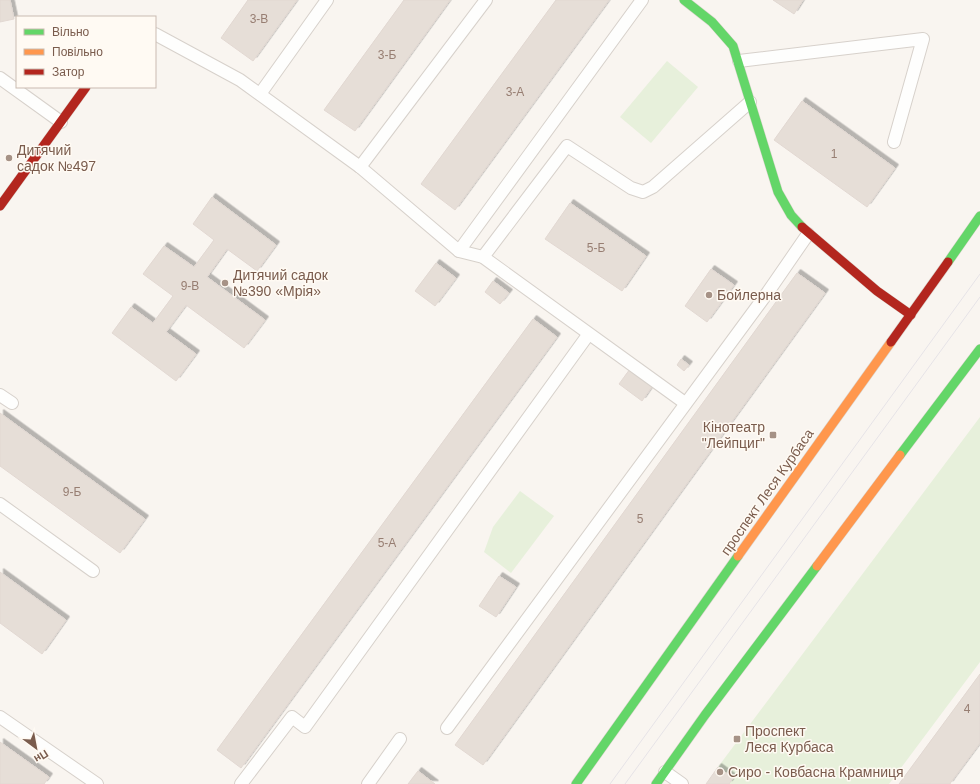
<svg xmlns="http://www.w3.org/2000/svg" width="980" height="784" font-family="Helvetica,sans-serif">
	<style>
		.green { fill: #e7f0db }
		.building { fill: #e6ded7; stroke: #e2d8d2; filter: url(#shadow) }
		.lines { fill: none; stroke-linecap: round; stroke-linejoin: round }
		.lane-casing { stroke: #d7d1cb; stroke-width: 14 }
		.fast-casing { stroke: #d9d2cb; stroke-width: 10 }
		.slow-casing { stroke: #d9d2cb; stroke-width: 10 }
		.jam-casing { stroke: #d9d2cb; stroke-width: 10 }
		.lane { stroke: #fefefd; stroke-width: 12 }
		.fast { stroke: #63d668; stroke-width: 9 }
		.slow { stroke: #ff974d; stroke-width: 9 }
		.jam { stroke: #b3261e; stroke-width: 9 }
		.tram { stroke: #e6e3e7; stroke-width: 1 }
		.poi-dot { fill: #a69286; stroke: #fffaf3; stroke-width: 1.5 }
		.labels { text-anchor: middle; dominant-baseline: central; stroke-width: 3; stroke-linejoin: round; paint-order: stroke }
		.number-label { font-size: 12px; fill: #977e72 }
		.poi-label { font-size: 14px; fill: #7a5c4d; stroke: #fffaf3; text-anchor: start }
		.street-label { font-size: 14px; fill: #7a5c4d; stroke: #fffaf3 }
	</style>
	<defs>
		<filter id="shadow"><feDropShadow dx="3.5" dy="-3.5" stdDeviation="0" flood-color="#0004"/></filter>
	</defs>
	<rect width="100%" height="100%" fill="#f9f5f0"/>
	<g class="green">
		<path d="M 667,61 L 698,87 L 651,143 L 620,117 Z"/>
		<path d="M 980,417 L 980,662 L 889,784 L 729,784 L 733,778 L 718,767 Z"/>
		<path d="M 520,491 L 554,516 L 511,573 L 484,552 L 493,527 Z"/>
	</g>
	<g class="building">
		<path d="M 0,0 L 10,0 L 14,19 L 0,22 Z"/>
		<path d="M 248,0 L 297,0 L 253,61 L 221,38 Z"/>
		<path d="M 404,0 L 450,0 L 355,131 L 324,110 Z"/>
		<path d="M 556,0 L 609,0 L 455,210 L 421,184 Z"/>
		<path d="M 773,0 L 803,0 L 794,14 Z"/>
		<path d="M 802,101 L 895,168 L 867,207 L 774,140 Z"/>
		<path d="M 212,197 L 276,245 L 257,271 L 227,249 L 207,277 L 265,320 L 244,348 L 186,305 L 166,332 L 196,354 L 176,381 L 112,333 L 131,307 L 153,323 L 173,296 L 143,274 L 164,246 L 194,267 L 214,240 L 193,224 Z"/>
		<path d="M 570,203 L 646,256 L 622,291 L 545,239 Z"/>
		<path d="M 436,263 L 456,278 L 435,306 L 415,291 Z"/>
		<path d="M 711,269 L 734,285 L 707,322 L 685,306 Z"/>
		<path d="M 797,273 L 825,293 L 483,765 L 455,745 Z"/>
		<path d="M 493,281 L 509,293 L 500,304 L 485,292 Z"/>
		<path d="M 533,319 L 557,337 L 241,768 L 217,750 Z"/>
		<path d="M 681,359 L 689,365 L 684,371 L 677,365 Z"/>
		<path d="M 630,369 L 653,385 L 642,401 L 619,384 Z"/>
		<path d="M 0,413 L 145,519 L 120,553 L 0,466 Z"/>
		<path d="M 0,572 L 66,620 L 42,654 L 0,623 Z"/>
		<path d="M 499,576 L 516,587 L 496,617 L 479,606 Z"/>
		<path d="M 980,674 L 980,743 L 951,782 L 950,784 L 899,784 Z"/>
		<path d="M 0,742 L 49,777 L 44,784 L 0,784 Z"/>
		<path d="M 718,767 L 733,778 L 729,784 L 706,784 Z"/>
		<path d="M 418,771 L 435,784 L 408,784 Z"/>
	</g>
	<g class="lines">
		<g class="lane-casing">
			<g id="lane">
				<path d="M 155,34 L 240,80 L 360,167 L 459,251 L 483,257 L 685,403"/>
				<path d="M 739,61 L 923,39 L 894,142"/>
				<path d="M 0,78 L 61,122"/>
				<path d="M 260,94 L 327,0"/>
				<path d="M 360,167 L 486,0"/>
				<path d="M 459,251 L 642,0"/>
				<path d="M 483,257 L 567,146 L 631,188 L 643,192 L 653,187 L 750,102"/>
				<path d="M 0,395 L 12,403"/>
				<path d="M 0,504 L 93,571"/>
				<path d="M 0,717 L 97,784"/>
				<path d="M 447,728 L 768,292 L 808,234"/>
				<path d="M 665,772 L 682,784"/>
				<path d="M 241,784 L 292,717 L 305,727 L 588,335"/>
				<path d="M 368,784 L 400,739"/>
			</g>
		</g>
		<g class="fast-casing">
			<g id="fast">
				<path d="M 684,0 L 712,22 L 733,46 L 778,192 L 791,215 L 802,227"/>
				<path d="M 948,262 L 980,216"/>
				<path d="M 900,455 L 980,349"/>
				<path d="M 576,784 L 738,556"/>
				<path d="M 656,784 L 705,715 L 817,566"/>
			</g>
		</g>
		<g class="slow-casing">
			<g id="slow">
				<path d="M 738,556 L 891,342"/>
				<path d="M 817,566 L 900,455"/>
			</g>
		</g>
		<g class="jam-casing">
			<g id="jam">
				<path d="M 0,206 L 86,87"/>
				<path d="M 802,227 L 877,291 L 911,315"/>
				<path d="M 891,342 L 948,262"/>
			</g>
		</g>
		<use href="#lane" class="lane"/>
		<use href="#fast" class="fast"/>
		<use href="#slow" class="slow"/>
		<use href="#jam" class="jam"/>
		<g class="tram">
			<path d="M 610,784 L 980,274"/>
			<path d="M 625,784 L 980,297"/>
		</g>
	</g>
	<g class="poi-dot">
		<circle cx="9" cy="158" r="4"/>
		<circle cx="225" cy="283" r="4"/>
		<circle cx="709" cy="295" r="4"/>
		<rect x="769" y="431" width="8" height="8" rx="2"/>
		<rect x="733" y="735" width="8" height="8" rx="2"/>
		<circle cx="720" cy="772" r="4"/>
	</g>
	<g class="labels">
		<g class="number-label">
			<text x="259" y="19">3-В</text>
			<text x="387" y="55">3-Б</text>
			<text x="515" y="92">3-А</text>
			<text x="834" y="154">1</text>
			<text x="596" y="248">5-Б</text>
			<text x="190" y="286">9-В</text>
			<text x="72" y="492">9-Б</text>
			<text x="640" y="519">5</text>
			<text x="387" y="543">5-А</text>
			<text x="967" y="709">4</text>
		</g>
		<g class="poi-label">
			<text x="17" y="150">Дитячий<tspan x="17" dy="16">садок №497</tspan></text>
			<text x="233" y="275">Дитячий садок<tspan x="233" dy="16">№390 «Мрія»</tspan></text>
			<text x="717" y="295">Бойлерна</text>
			<text x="765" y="427" text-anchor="end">Кінотеатр<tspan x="765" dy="16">"Лейпциг"</tspan></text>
			<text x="745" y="731">Проспект<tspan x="745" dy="16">Леся Курбаса</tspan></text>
			<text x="728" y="772">Сиро - Ковбасна Крамниця</text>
		</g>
		<g class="street-label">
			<text transform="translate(767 492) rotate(-55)">проспект Леся Курбаса</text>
		</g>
	</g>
	<rect x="16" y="16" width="140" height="72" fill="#fffaf3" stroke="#cabbb1"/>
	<rect x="24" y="29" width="20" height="6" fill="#63d668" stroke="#cabbb1"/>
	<text x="52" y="36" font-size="12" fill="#7a5c4d">Вільно</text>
	<rect x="24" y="49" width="20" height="6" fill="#ff974d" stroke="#cabbb1"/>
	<text x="52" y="56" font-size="12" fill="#7a5c4d">Повільно</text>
	<rect x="24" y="69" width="20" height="6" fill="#b3261e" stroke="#cabbb1"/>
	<text x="52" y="76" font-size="12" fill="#7a5c4d">Затор</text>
	<g transform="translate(36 748) rotate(148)" stroke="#fffaf3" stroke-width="3" paint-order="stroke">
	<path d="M0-3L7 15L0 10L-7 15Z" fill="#7a5c4d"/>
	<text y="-6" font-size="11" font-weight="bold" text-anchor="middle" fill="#7a5c4d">Пн</text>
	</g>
</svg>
